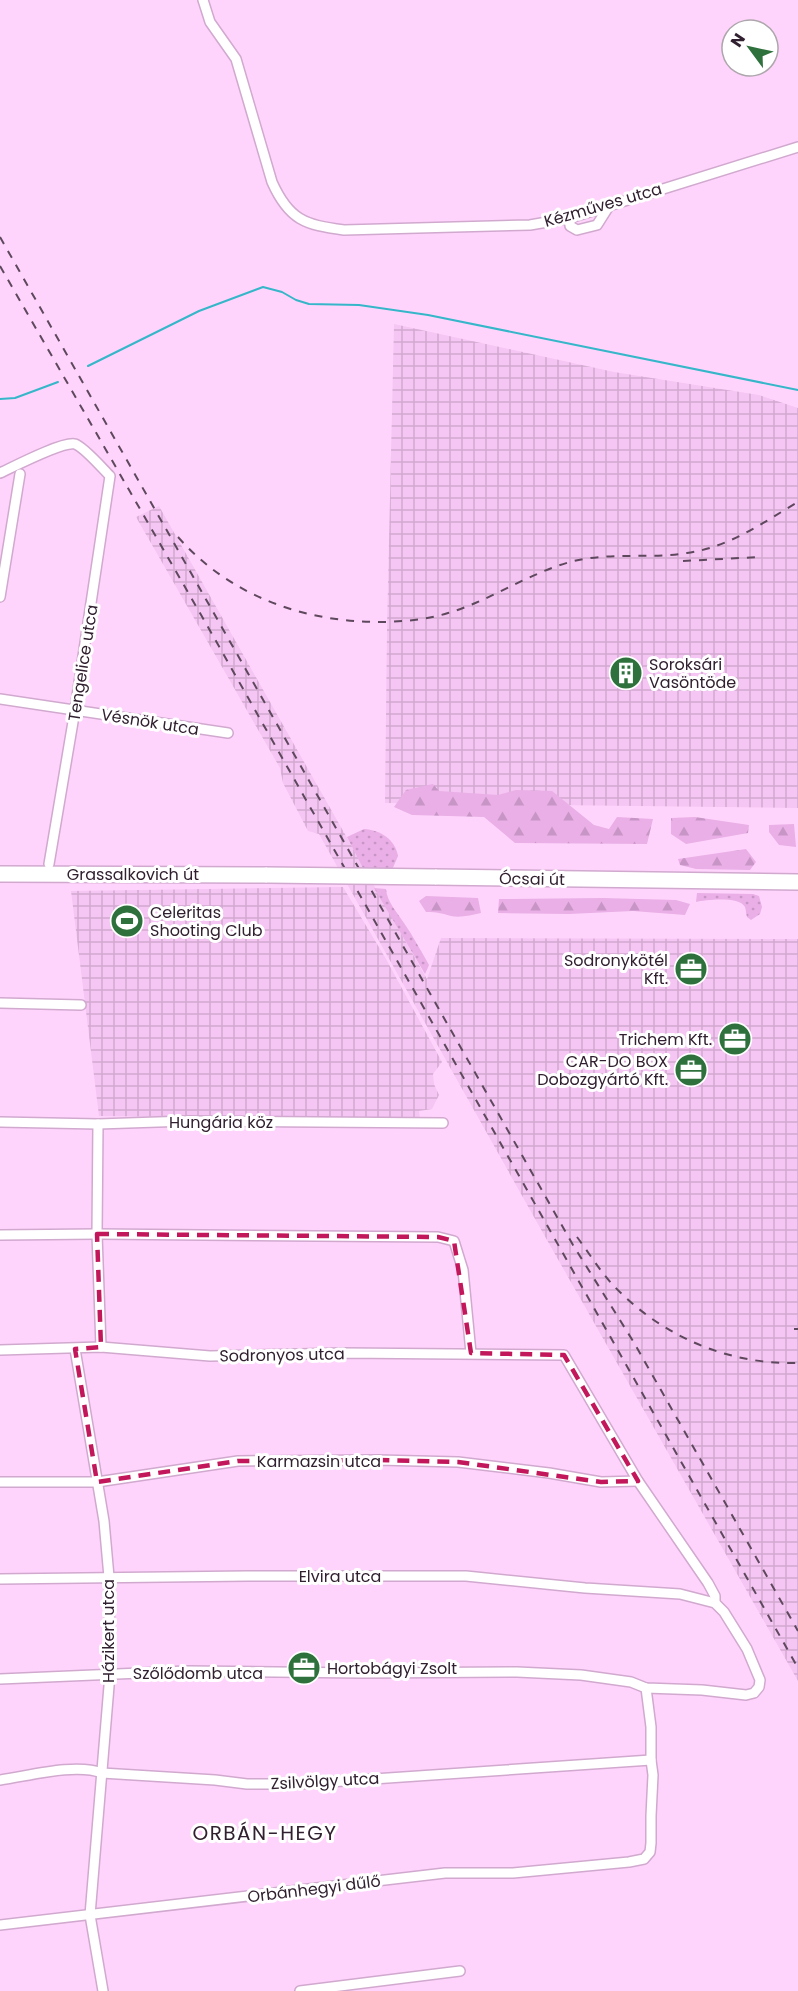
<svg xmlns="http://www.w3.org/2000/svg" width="798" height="1991" font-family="Poppins,sans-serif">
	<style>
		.industrial { fill: url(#industrial-grid) }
		.green { fill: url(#green-dots) }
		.forest { fill: url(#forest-firs) }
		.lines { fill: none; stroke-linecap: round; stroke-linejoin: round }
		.stream { stroke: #35b7c9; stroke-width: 2 }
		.street-casing { stroke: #d1a9cf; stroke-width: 12 }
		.primary-casing { stroke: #d1a9cf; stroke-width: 18 }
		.street { stroke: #fff; stroke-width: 9 }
		.primary { stroke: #fff; stroke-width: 15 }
		.rail { stroke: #5e485d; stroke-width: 2; stroke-dasharray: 8 8; stroke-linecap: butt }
		.primary-bridge-casing { stroke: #d1a9cf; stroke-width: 18; stroke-linecap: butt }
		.primary-bridge { stroke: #fff; stroke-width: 15 }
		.marked { fill: none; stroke: #c2185b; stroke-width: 4.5; stroke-dasharray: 12 8; stroke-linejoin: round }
		.labels { text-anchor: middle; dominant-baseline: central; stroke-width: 6; stroke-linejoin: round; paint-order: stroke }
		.street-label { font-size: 16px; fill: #312130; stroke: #fff }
		.poi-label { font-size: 16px; fill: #312130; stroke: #fff; text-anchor: start }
		.quarter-label { font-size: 20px; letter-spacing: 1.5px; fill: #312130; stroke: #fff }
	</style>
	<defs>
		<pattern id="industrial-grid" width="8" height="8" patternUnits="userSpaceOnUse" patternTransform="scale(1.5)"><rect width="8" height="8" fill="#f5c5f3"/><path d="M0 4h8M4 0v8" fill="none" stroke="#d2a9d1"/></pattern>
		<pattern id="green-dots" width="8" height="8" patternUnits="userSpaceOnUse" patternTransform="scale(1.5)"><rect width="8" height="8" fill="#e9afe6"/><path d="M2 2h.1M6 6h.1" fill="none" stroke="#c896c6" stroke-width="1.8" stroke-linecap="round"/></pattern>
		<pattern id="forest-firs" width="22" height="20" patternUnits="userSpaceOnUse" patternTransform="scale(1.5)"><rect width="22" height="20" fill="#e9afe6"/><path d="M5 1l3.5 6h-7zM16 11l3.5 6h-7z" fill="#c896c6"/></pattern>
	</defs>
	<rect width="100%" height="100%" fill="#ffd4fc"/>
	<g class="industrial">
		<path d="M 394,324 L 614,372 L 759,395 L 798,408 L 798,808 L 385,803 L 387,628 Z"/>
		<path d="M 159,506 L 427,979 L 441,938 L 798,939 L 798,1681 L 539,1226 L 319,834 L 308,831 L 283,783 L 280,768 L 136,517 Z"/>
		<path d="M 343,887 L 386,959 L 442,1062 L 433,1074 L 434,1084 L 439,1095 L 432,1109 L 419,1111 L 420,1119 L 403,1120 L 99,1116 L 71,891 Z"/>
	</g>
	<g class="green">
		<path d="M 364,829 C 380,830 395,839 398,856 L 392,870 L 364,870 L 347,837 Z"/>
		<path d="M 374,888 L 386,889 C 387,902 397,912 404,923 C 413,936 421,951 429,965 L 425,974 Z"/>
		<path d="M 697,893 L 753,894 L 759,896 L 762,907 L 760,914 L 751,920 L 747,917 C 746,914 746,910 745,907 C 739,896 706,900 696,902 Z"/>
	</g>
	<g class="forest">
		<path d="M 433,784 L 439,791 L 498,795 L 516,790 L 552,791 L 594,825 L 609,829 L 617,817 L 653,819 L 647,844 L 515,843 L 484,817 L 412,815 L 394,807 L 406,790 Z"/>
		<path d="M 695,817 L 749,825 L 748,833 L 686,844 L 671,834 L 671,818 Z"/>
		<path d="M 794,824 L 796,847 L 779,845 L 769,832 L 769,825 Z"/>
		<path d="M 746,849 L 756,862 L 750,870 L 696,869 L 680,865 L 678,859 Z"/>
		<path d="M 426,896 L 478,898 L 481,913 C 471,915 461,918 451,916 C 440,913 438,912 426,912 L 419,901 Z"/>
		<path d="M 603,898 L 676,900 L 690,904 L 685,915 L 633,911 L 569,914 L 498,913 L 499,899 Z"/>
	</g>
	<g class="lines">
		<g class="stream">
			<path d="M 88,366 L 199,311 L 263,287 L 282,292 L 296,300 L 309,304 L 359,305 L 428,315 L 798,390"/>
			<path d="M 0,399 L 15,398 L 58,382"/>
		</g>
		<g class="street-casing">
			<g id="street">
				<path d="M 203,0 L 210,22 L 236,59 L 272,182 C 289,220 305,225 344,230 L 530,225 L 570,218 L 798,147"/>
				<path d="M 570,218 L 570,226 L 577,230 L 597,225 L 609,206"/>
				<path d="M 0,473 C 13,467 63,441 75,444 C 84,447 102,468 110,476 L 75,710 L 49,864"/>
				<path d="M 0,597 L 20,474"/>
				<path d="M 0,699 L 228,733"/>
				<path d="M 0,1003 L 81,1005"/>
				<path d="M 0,1122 L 98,1124 L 188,1121 L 443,1123"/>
				<path d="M 98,1124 L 97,1234 L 101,1347"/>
				<path d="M 0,1235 L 97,1234 L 438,1237 L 454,1241 L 463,1270 L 471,1353"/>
				<path d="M 75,1349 L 104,1521 L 109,1577 L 110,1674 L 90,1915 L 103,1991"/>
				<path d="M 0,1350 L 101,1347 L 210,1356 L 344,1353 L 564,1355 L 638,1481 L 708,1583 L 715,1596 L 715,1603"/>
				<path d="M 0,1482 L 97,1482 L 238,1461 L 378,1460 L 458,1462 L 549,1473 L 601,1482 L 638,1481"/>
				<path d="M 0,1579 L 248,1576 L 466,1576 L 585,1588 L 680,1594 L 715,1603 L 724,1612 L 747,1649 L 760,1680 L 759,1687 L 754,1693 L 746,1695 L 702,1690 L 646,1688 L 631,1682 L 581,1675 L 517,1672 L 362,1673 L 187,1671 L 0,1679"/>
				<path d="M 0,1780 C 29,1776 75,1763 102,1773 L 215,1780 L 247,1784 L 300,1784 L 651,1760"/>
				<path d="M 0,1925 L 445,1873 L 513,1873 L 629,1862 L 644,1859 L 650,1852 L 651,1843 L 651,1816 L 653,1775 L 651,1760 L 651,1727 L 646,1688"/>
				<path d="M 300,1991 L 460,1971"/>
			</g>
		</g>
		<g class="primary-casing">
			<g id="primary">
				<path d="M 0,874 L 267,875"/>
				<path d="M 435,877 L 798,882"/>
			</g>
		</g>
		<use href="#street" class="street"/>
		<use href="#primary" class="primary"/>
		<g class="rail">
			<path d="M 0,237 L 573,1245 L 633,1341 L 798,1631"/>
			<path d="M 0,266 L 208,627 L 798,1668"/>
			<path d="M 178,537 C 229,595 301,621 376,622 C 400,622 426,620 448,613 C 492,600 530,572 574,561 C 612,552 650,559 687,553 C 730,547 762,523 798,502"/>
			<path d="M 683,561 L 760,557"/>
			<path d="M 577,1237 C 589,1253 600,1271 613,1285 C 661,1336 728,1365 798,1363"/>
			<path d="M 794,1329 L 798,1329"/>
		</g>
		<g class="primary-bridge-casing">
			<path id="primary-bridge" d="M 267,875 L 435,877"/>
		</g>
		<use href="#primary-bridge" class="primary-bridge"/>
	</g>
	<path class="marked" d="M 97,1234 L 438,1237 L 454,1241 L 471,1353 L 564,1355 L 638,1481 L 601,1482 L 458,1462 L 378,1460 L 238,1461 L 97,1482 L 75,1349 L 101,1347 Z"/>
	<defs>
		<g id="building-disc" transform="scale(1.725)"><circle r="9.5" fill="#2e713c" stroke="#fff"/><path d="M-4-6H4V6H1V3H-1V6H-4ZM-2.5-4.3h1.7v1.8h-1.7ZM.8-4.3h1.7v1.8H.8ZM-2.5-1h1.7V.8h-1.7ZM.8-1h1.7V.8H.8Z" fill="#fff"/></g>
		<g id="stadium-disc" transform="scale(1.725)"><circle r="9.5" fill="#2e713c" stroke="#fff"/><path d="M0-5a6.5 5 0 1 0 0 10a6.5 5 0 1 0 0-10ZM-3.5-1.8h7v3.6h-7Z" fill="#fff"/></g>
		<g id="office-disc" transform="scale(1.725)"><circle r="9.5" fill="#2e713c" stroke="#fff"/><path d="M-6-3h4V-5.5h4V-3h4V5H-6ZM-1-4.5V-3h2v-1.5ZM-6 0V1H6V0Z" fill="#fff"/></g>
	</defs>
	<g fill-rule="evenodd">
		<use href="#building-disc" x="626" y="673"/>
		<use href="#stadium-disc" x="127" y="921"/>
		<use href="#office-disc" x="691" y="969"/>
		<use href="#office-disc" x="735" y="1039"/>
		<use href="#office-disc" x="691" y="1070"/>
		<use href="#office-disc" x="304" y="1668"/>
	</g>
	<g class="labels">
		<g class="street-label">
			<text transform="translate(603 205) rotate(-16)">Kézműves utca</text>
			<text transform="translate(83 663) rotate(-81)">Tengelice utca</text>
			<text transform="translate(150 722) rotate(9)">Vésnök utca</text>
			<text x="133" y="874">Grassalkovich út</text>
			<text transform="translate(532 879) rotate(1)">Ócsai út</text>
			<text x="221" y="1122">Hungária köz</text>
			<text transform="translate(282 1355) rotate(-1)">Sodronyos utca</text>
			<text x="319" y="1461">Karmazsin utca</text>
			<text x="340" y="1576">Elvira utca</text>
			<text transform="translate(108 1631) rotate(-90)">Házikert utca</text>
			<text x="198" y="1673">Szőlődomb utca</text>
			<text transform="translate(325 1781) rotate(-3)">Zsilvölgy utca</text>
			<text transform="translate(314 1889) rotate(-7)">Orbánhegyi dűlő</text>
		</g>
		<g class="poi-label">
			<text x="649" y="664">Soroksári<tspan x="649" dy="18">Vasöntöde</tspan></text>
			<text x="150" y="912">Celeritas<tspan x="150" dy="18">Shooting Club</tspan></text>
			<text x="668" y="960" text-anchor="end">Sodronykötél<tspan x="668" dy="18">Kft.</tspan></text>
			<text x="712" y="1039" text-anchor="end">Trichem Kft.</text>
			<text x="668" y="1061" text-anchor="end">CAR-DO BOX<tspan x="668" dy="18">Dobozgyártó Kft.</tspan></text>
			<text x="327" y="1668">Hortobágyi Zsolt</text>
		</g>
		<g class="quarter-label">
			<text x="265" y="1833">ORBÁN-HEGY</text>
		</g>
	</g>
	<g transform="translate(750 48) rotate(303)"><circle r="28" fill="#ffffff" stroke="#ada6ac" stroke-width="1.5"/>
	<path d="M0-4.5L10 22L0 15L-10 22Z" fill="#2e713c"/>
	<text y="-9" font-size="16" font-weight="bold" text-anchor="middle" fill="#312130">N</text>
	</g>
</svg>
